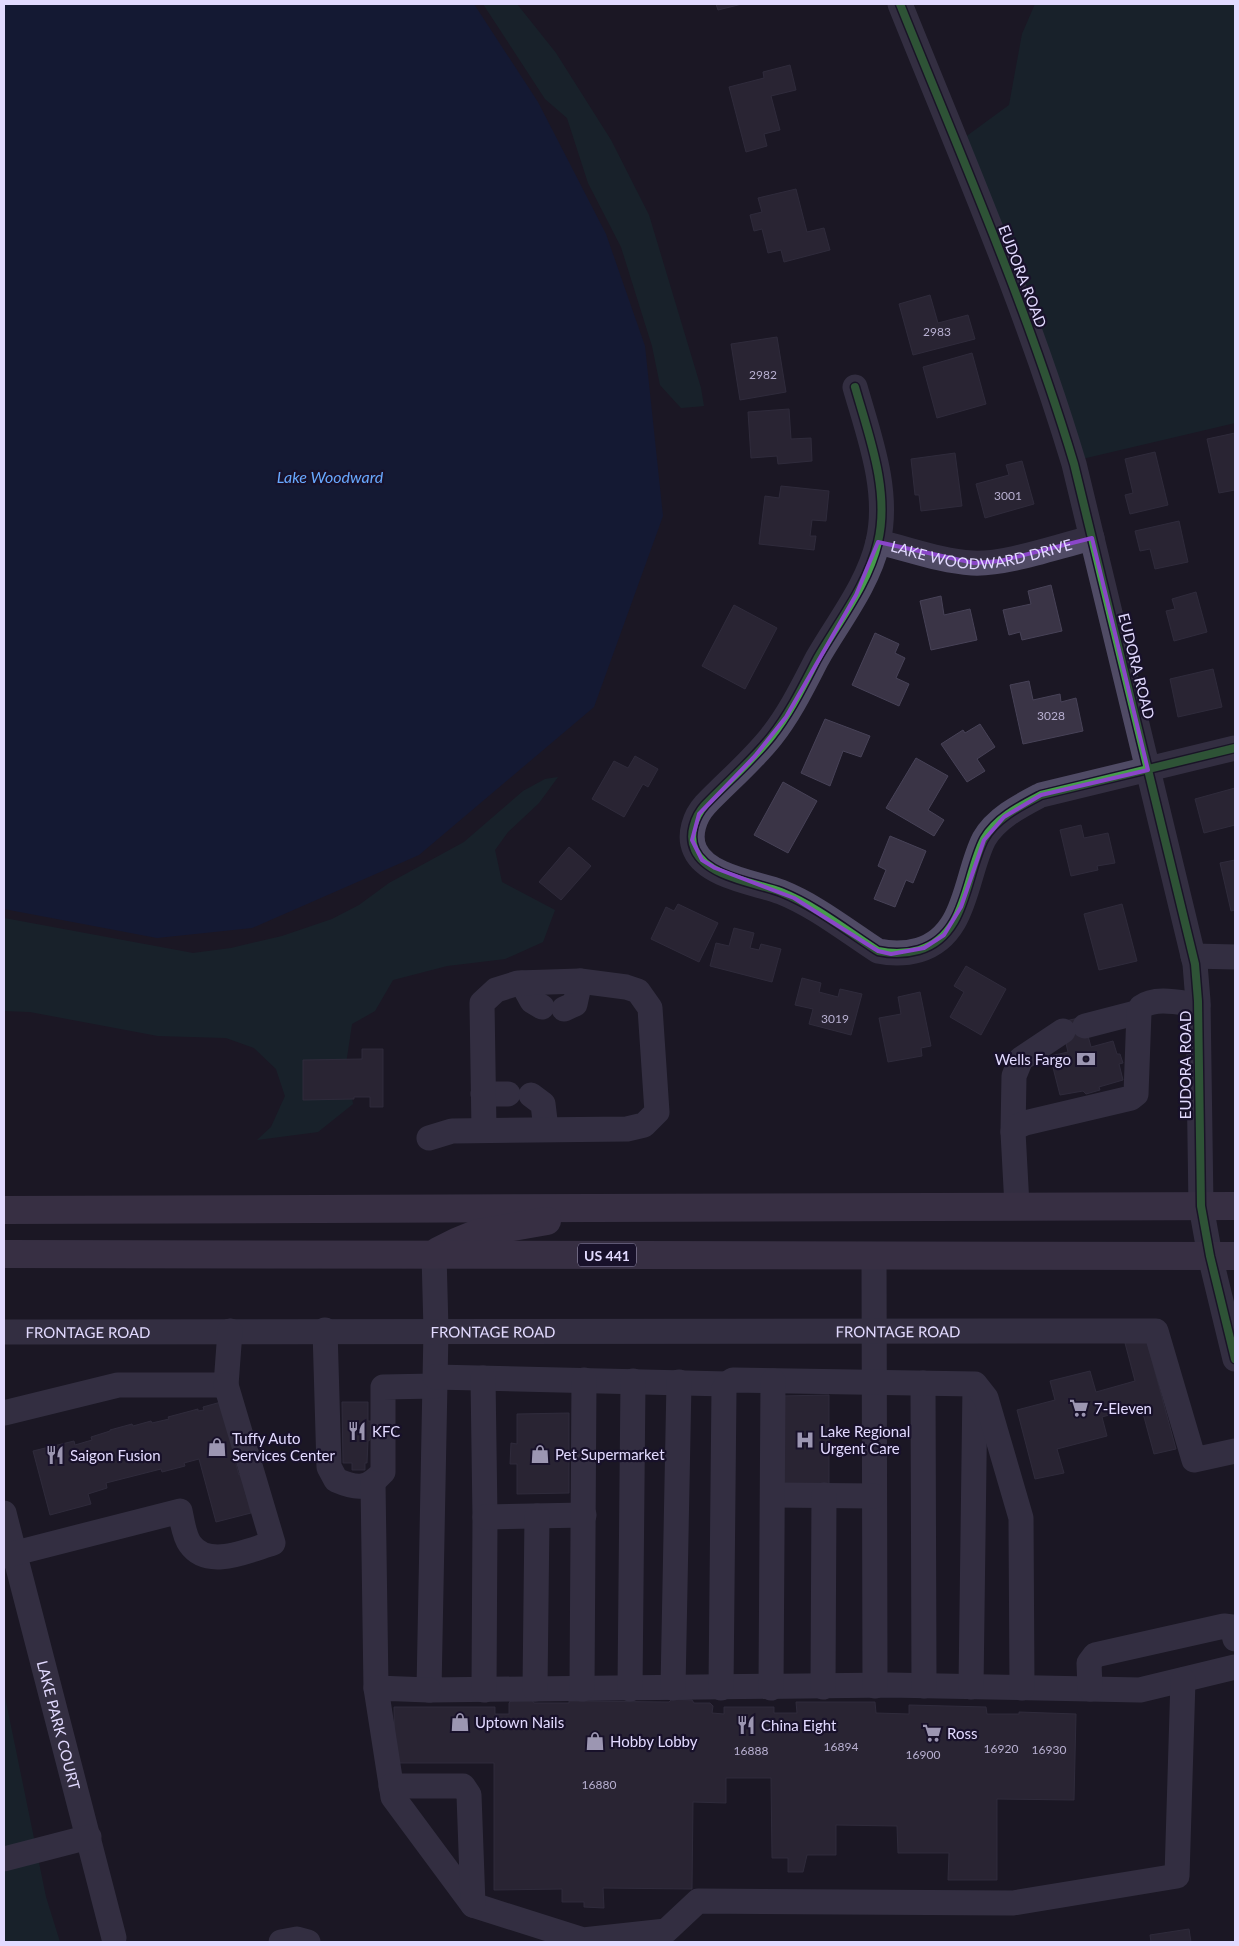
<svg xmlns="http://www.w3.org/2000/svg" width="1239" height="1946" font-family="Lato,sans-serif">
	<style>
		.green { fill: #142e32 }
		.water { fill: #0c1b46 }
		.building { fill: #3a3446; stroke: #474257 }
		.lines { fill: none; stroke-linecap: round; stroke-linejoin: round }
		.minor { stroke: #504b65; stroke-width: 25 }
		.major { stroke: #594d69; stroke-width: 28 }
		.cycleway-casing { stroke: #18112a; stroke-width: 11 }
		.cycleway { stroke: #469c4c; stroke-width: 8 }
		.marked { fill: none; stroke: #8a46c9; stroke-width: 4; stroke-linejoin: round }
		.labels { text-anchor: middle; dominant-baseline: central; stroke-width: 4.5; stroke-linejoin: round; paint-order: stroke }
		.number-label { font-size: 12px; fill: #b8b0d1 }
		.shield { fill: #18112a; stroke: #a59ebf; stroke-width: 1 }
		.shield-label { font-size: 14px; font-weight: bold; fill: #e2daff }
		.street-label { font-size: 15px; fill: #e2daff; stroke: #18112a }
		.poi-label { font-size: 15px; fill: #e2daff; stroke: #18112a; text-anchor: start }
		.water-label { font-size: 16px; font-style: italic; fill: #68a9ff; stroke: #18112a }
	</style>
	<rect width="100%" height="100%" fill="#1b1724"/>
	<g class="green">
		<path d="M 483,4 L 517,4 L 556,53 L 611,140 L 649,215 L 701,388 L 704,406 L 681,408 L 660,385 L 652,346 L 621,247 L 588,183 L 567,118 L 545,99 Z"/>
		<path d="M 1035,4 L 1235,4 L 1235,423 L 1082,459 L 964,138 L 1009,105 L 1022,34 Z"/>
		<path d="M 558,777 L 539,803 L 508,832 L 495,850 L 502,882 L 555,910 L 543,942 L 505,959 L 447,966 L 393,980 L 375,1011 L 352,1024 L 346,1064 L 353,1104 L 318,1132 L 257,1140 L 271,1127 L 285,1096 L 276,1069 L 254,1048 L 226,1038 L 158,1036 L 30,1012 L 4,1011 L 4,918 L 193,953 L 231,948 L 282,936 L 332,919 L 359,905 L 389,883 L 464,842 L 523,791 L 545,779 Z"/>
		<path d="M 4,1692 L 46,1897 L 60,1942 L 4,1942 Z"/>
	</g>
	<path class="water" d="M 4,4 L 474,4 L 538,102 L 606,234 L 645,346 L 663,516 L 594,707 L 419,855 L 252,928 L 157,938 L 4,909 Z"/>
	<g class="building">
		<path d="M 716,4 L 742,4 L 718,10 Z"/>
		<path d="M 790,65 L 796,90 L 771,96 L 780,130 L 764,134 L 767,146 L 746,152 L 729,87 L 764,78 L 763,72 Z"/>
		<path d="M 796,189 L 807,232 L 824,228 L 830,250 L 784,262 L 781,250 L 768,253 L 762,229 L 754,231 L 750,215 L 762,212 L 758,198 Z"/>
		<path d="M 930,295 L 938,323 L 968,315 L 975,339 L 913,355 L 899,304 Z"/>
		<path d="M 777,337 L 786,392 L 740,400 L 731,344 Z"/>
		<path d="M 972,353 L 986,404 L 937,418 L 923,367 Z"/>
		<path d="M 789,409 L 791,439 L 811,438 L 812,461 L 778,464 L 777,456 L 751,458 L 748,412 Z"/>
		<path d="M 1235,433 L 1235,490 L 1219,493 L 1207,439 Z"/>
		<path d="M 1155,452 L 1168,505 L 1130,514 L 1125,495 L 1133,493 L 1125,459 Z"/>
		<path d="M 955,453 L 962,506 L 921,511 L 919,495 L 915,495 L 911,459 Z"/>
		<path d="M 1022,461 L 1034,504 L 985,518 L 976,484 L 1009,475 L 1006,465 Z"/>
		<path d="M 781,486 L 829,491 L 826,521 L 812,520 L 810,536 L 816,536 L 814,550 L 759,544 L 765,496 L 779,498 Z"/>
		<path d="M 1179,521 L 1188,562 L 1155,569 L 1150,549 L 1140,551 L 1135,531 Z"/>
		<path d="M 1051,585 L 1062,631 L 1022,640 L 1020,632 L 1009,635 L 1003,610 L 1031,604 L 1028,591 Z"/>
		<path d="M 1196,592 L 1207,632 L 1174,641 L 1166,611 L 1175,609 L 1172,599 Z"/>
		<path d="M 941,596 L 944,615 L 970,609 L 977,640 L 931,650 L 920,601 Z"/>
		<path d="M 734,605 L 777,628 L 745,689 L 702,666 Z"/>
		<path d="M 875,633 L 899,644 L 895,653 L 905,658 L 896,678 L 909,684 L 899,706 L 852,685 Z"/>
		<path d="M 1213,669 L 1222,707 L 1178,717 L 1170,679 Z"/>
		<path d="M 1029,681 L 1033,700 L 1060,694 L 1061,702 L 1076,698 L 1083,731 L 1023,744 L 1010,685 Z"/>
		<path d="M 825,719 L 870,736 L 861,757 L 843,751 L 830,786 L 801,773 Z"/>
		<path d="M 980,724 L 995,747 L 977,759 L 985,771 L 967,782 L 941,744 L 963,730 L 965,733 Z"/>
		<path d="M 635,756 L 658,769 L 648,787 L 643,784 L 624,817 L 592,799 L 614,761 L 628,768 Z"/>
		<path d="M 916,758 L 948,776 L 928,810 L 944,820 L 934,836 L 886,808 Z"/>
		<path d="M 783,782 L 817,801 L 788,853 L 754,835 Z"/>
		<path d="M 1235,788 L 1235,825 L 1204,833 L 1195,799 Z"/>
		<path d="M 1081,825 L 1084,838 L 1108,833 L 1115,863 L 1097,866 L 1098,870 L 1071,876 L 1060,830 Z"/>
		<path d="M 890,836 L 926,851 L 913,883 L 906,880 L 895,907 L 874,899 L 886,870 L 878,866 Z"/>
		<path d="M 569,847 L 591,866 L 561,900 L 539,882 Z"/>
		<path d="M 1235,860 L 1235,910 L 1231,911 L 1220,863 Z"/>
		<path d="M 678,904 L 718,923 L 699,962 L 651,939 L 666,907 L 674,911 Z"/>
		<path d="M 1122,904 L 1137,961 L 1099,970 L 1084,914 Z"/>
		<path d="M 734,928 L 754,933 L 750,948 L 759,950 L 761,944 L 781,949 L 772,982 L 710,966 L 716,943 L 729,946 Z"/>
		<path d="M 966,966 L 1006,989 L 981,1035 L 950,1017 L 964,992 L 954,986 Z"/>
		<path d="M 802,978 L 821,983 L 819,992 L 838,997 L 840,989 L 862,994 L 851,1035 L 809,1024 L 813,1009 L 795,1005 Z"/>
		<path d="M 920,992 L 931,1046 L 921,1048 L 922,1056 L 888,1062 L 879,1018 L 901,1014 L 898,997 Z"/>
		<path d="M 1083,1017 L 1091,1047 L 1113,1041 L 1117,1054 L 1120,1054 L 1123,1063 L 1119,1064 L 1123,1080 L 1099,1087 L 1100,1090 L 1086,1094 L 1083,1091 L 1060,1095 L 1050,1056 L 1068,1052 L 1061,1022 Z"/>
		<path d="M 362,1049 L 383,1049 L 383,1107 L 370,1107 L 370,1097 L 354,1097 L 354,1099 L 303,1100 L 303,1060 L 362,1059 Z"/>
		<path d="M 1146,1338 L 1176,1449 L 1154,1454 L 1141,1406 L 1102,1417 L 1107,1436 L 1057,1449 L 1064,1473 L 1035,1479 L 1017,1410 L 1055,1400 L 1050,1381 L 1090,1371 L 1096,1392 L 1135,1381 L 1125,1343 Z"/>
		<path d="M 829,1395 L 829,1484 L 781,1485 L 781,1396 Z"/>
		<path d="M 221,1402 L 237,1456 L 234,1457 L 239,1475 L 241,1474 L 251,1513 L 216,1522 L 199,1459 L 184,1463 L 185,1466 L 162,1472 L 161,1469 L 106,1483 L 107,1488 L 88,1494 L 91,1504 L 50,1515 L 33,1451 L 74,1441 L 75,1445 L 92,1440 L 91,1437 L 110,1431 L 110,1430 L 132,1424 L 133,1426 L 151,1421 L 152,1423 L 169,1419 L 168,1417 L 198,1409 L 198,1411 L 204,1410 L 203,1407 Z"/>
		<path d="M 342,1402 L 368,1402 L 368,1421 L 371,1421 L 370,1440 L 368,1441 L 367,1463 L 365,1463 L 365,1470 L 352,1470 L 352,1463 L 343,1463 Z"/>
		<path d="M 569,1413 L 569,1493 L 517,1494 L 517,1464 L 510,1464 L 511,1443 L 517,1444 L 517,1414 Z"/>
		<path d="M 672,1699 L 692,1700 L 694,1703 L 710,1703 L 713,1706 L 712,1713 L 724,1714 L 724,1707 L 774,1707 L 774,1713 L 797,1713 L 796,1702 L 875,1702 L 876,1713 L 909,1714 L 909,1705 L 986,1707 L 987,1714 L 1019,1714 L 1019,1712 L 1076,1714 L 1074,1800 L 997,1799 L 997,1880 L 948,1880 L 949,1853 L 898,1853 L 897,1826 L 836,1825 L 836,1855 L 807,1855 L 803,1872 L 788,1872 L 788,1858 L 772,1858 L 771,1778 L 726,1778 L 726,1803 L 693,1802 L 692,1889 L 603,1888 L 604,1908 L 584,1907 L 584,1902 L 562,1902 L 562,1889 L 494,1890 L 494,1763 L 395,1763 L 394,1707 L 495,1707 L 495,1714 L 509,1714 L 509,1703 L 512,1700 L 532,1700 L 534,1703 L 569,1703 L 569,1701 L 669,1702 Z"/>
		<path d="M 1189,1929 L 1191,1942 L 1148,1942 L 1151,1942 L 1150,1935 Z"/>
	</g>
	<g class="lines">
		<g class="minor">
			<path d="M 900,4 C 961,156 1027,307 1074,464 L 1195,964 L 1198,1001 L 1201,1206 L 1210,1256 L 1235,1359"/>
			<path d="M 855,387 C 869,436 890,491 878,542 C 868,585 838,622 817,659 C 803,686 790,713 771,737 C 751,762 727,782 705,805 C 695,816 688,835 695,850 C 707,877 757,883 781,892 C 816,906 847,931 878,951 C 892,954 905,954 919,950 C 967,936 965,876 984,839 C 996,818 1020,806 1041,795 L 1235,748"/>
			<path id="s1" d="M 878,542 C 909,549 940,561 972,563 C 1006,565 1058,546 1092,538"/>
			<path d="M 1193,956 L 1235,957"/>
			<path d="M 522,983 L 532,1001 L 542,1007"/>
			<path d="M 564,1009 L 575,1004 L 580,981"/>
			<path d="M 1085,1026 L 1139,1012"/>
			<path d="M 483,1094 L 508,1094"/>
			<path d="M 531,1095 L 543,1104 L 546,1129"/>
			<path d="M 1013,1132 L 1014,1076 L 1021,1059 L 1063,1031"/>
			<path d="M 429,1138 L 452,1131 L 627,1129 L 644,1125 L 657,1112 L 650,1008 L 638,991 L 626,987 L 580,981 L 518,983 L 496,990 L 482,1003 L 484,1130"/>
			<path d="M 1017,1206 L 1013,1132 L 1016,1127 L 1025,1123 L 1131,1098 L 1136,1094 L 1139,1012 L 1141,1007 C 1156,996 1181,1003 1198,1005"/>
			<path d="M 434,1254 L 436,1330 L 429,1690 L 889,1685 L 1140,1690 L 1235,1667"/>
			<path d="M 874,1256 L 875,1686"/>
			<path d="M 325,1330 L 329,1467 L 336,1480 C 357,1489 367,1490 383,1472 L 383,1387 L 435,1386"/>
			<path id="s2" d="M 4,1332 L 1156,1331 L 1194,1460 L 1235,1451"/>
			<path d="M 435,1377 L 727,1384"/>
			<path d="M 483,1378 L 485,1517 L 484,1690"/>
			<path d="M 923,1383 L 924,1686"/>
			<path d="M 4,1413 L 118,1385 L 226,1385 L 230,1331"/>
			<path d="M 373,1483 L 376,1688"/>
			<path d="M 773,1495 L 874,1496"/>
			<path id="s3" d="M 4,1513 L 114,1938"/>
			<path d="M 485,1517 L 584,1515"/>
			<path d="M 4,1556 L 180,1511 C 182,1520 184,1536 190,1544 C 208,1570 249,1550 273,1543 L 226,1385"/>
			<path d="M 823,1687 L 824,1495"/>
			<path d="M 971,1687 L 975,1386"/>
			<path d="M 673,1688 L 679,1382"/>
			<path d="M 721,1688 L 724,1389 L 727,1384 L 733,1380 L 975,1384 L 986,1398 L 1021,1518 L 1022,1688"/>
			<path d="M 771,1688 L 773,1381"/>
			<path d="M 535,1689 L 537,1516"/>
			<path d="M 582,1689 L 584,1380"/>
			<path d="M 630,1689 L 633,1381"/>
			<path d="M 1090,1689 L 1089,1663 L 1095,1655 L 1224,1626 L 1232,1627 L 1235,1639"/>
			<path d="M 429,1690 L 376,1688 L 393,1797 L 473,1905 L 583,1940 L 666,1931 L 698,1901 L 1013,1903 L 1177,1876 L 1183,1680"/>
			<path d="M 391,1786 L 463,1786 L 469,1795 L 473,1905"/>
			<path d="M 4,1859 L 89,1837"/>
			<path d="M 281,1942 L 297,1939 L 308,1942"/>
		</g>
		<g class="major">
			<path d="M 4,1210 L 1235,1206"/>
			<path d="M 438,1251 L 456,1242 L 478,1233 L 547,1221"/>
			<path d="M 4,1254 L 1235,1256"/>
		</g>
		<g class="cycleway-casing">
			<g id="cycleway">
				<path d="M 900,4 C 961,156 1027,307 1074,464 L 1195,964 L 1198,1001 L 1201,1206 L 1210,1256 L 1235,1359"/>
				<path d="M 855,387 C 869,436 890,491 878,542 C 868,585 838,622 817,659 C 803,686 790,713 771,737 C 751,762 727,782 705,805 C 695,816 688,835 695,850 C 707,877 757,883 781,892 C 816,906 847,931 878,951 C 892,954 905,954 919,950 C 967,936 965,876 984,839 C 996,818 1020,806 1041,795 L 1235,748"/>
			</g>
		</g>
		<use href="#cycleway" class="cycleway"/>
	</g>
	<path d="M0 0H1239V1946H0ZM 1092,538 L 1148,770 L 1041,795 L 1004,817 L 984,840 L 961,907 L 944,935 L 924,948 L 891,954 L 878,951 L 794,898 L 715,868 L 702,860 L 692,840 L 699,814 L 755,756 L 786,717 L 856,595 L 878,542 L 974,563 L 1000,561 Z" fill="#1b1724" fill-opacity=".55" fill-rule="evenodd"/>
	<path class="marked" d="M 1092,538 L 1148,770 L 1041,795 L 1004,817 L 984,840 L 961,907 L 944,935 L 924,948 L 891,954 L 878,951 L 794,898 L 715,868 L 702,860 L 692,840 L 699,814 L 755,756 L 786,717 L 856,595 L 878,542 L 974,563 L 1000,561 Z"/>
	<defs>
		<g id="bank-bare" transform="scale(1.5)"><path d="M-6-4H6V4H-6ZM0-2.3a2.3 2.3 0 1 0 0 4.6a2.3 2.3 0 1 0 0-4.6Z" fill="#9c96b2" stroke="#18112a" stroke-width="2.5" paint-order="stroke"/></g>
		<g id="supermarket-bare" transform="scale(1.5)"><path d="M-6-5.5h2.5l.6 2H6L4.5 2H-2.5L-4.4-4H-6ZM-1.5 3.2a1.3 1.3 0 1 0 .1 0ZM3 3.2a1.3 1.3 0 1 0 .1 0Z" fill="#9c96b2" stroke="#18112a" stroke-width="2.5" paint-order="stroke"/></g>
		<g id="restaurant-bare" transform="scale(1.5)"><path d="M-5-6h1v4h1v-4h1v4h1v-4h1v5L-1.5 .5V6h-2V.5L-5-1ZM5-6V6H3V1.5H1.5Q1.5-4 5-6Z" fill="#9c96b2" stroke="#18112a" stroke-width="2.5" paint-order="stroke"/></g>
		<g id="hospital-bare" transform="scale(1.5)"><path d="M-5-5h3v3.5h4V-5h3V5h-3V1.5h-4V5h-3Z" fill="#9c96b2" stroke="#18112a" stroke-width="2.5" paint-order="stroke"/></g>
		<g id="shop-bare" transform="scale(1.5)"><path d="M-5-2.5h2.3a2.7 3.5 0 0 1 5.4 0H5L5.5 6h-11ZM-1.5-2.5h3a1.5 2.3 0 0 0-3 0Z" fill="#9c96b2" stroke="#18112a" stroke-width="2.5" paint-order="stroke"/></g>
	</defs>
	<g fill-rule="evenodd">
		<use href="#bank-bare" x="1086" y="1059"/>
		<use href="#supermarket-bare" x="1079" y="1408"/>
		<use href="#restaurant-bare" x="357" y="1431"/>
		<use href="#hospital-bare" x="805" y="1440"/>
		<use href="#shop-bare" x="217" y="1447"/>
		<use href="#shop-bare" x="540" y="1454"/>
		<use href="#restaurant-bare" x="55" y="1455"/>
		<use href="#shop-bare" x="460" y="1722"/>
		<use href="#restaurant-bare" x="746" y="1725"/>
		<use href="#supermarket-bare" x="932" y="1733"/>
		<use href="#shop-bare" x="595" y="1741"/>
	</g>
	<g class="labels">
		<g class="number-label">
			<text x="937" y="331">2983</text>
			<text x="763" y="374">2982</text>
			<text x="1008" y="495">3001</text>
			<text x="1051" y="715">3028</text>
			<text x="835" y="1018">3019</text>
			<text x="841" y="1746">16894</text>
			<text x="1001" y="1748">16920</text>
			<text x="1049" y="1749">16930</text>
			<text x="751" y="1750">16888</text>
			<text x="923" y="1754">16900</text>
			<text x="599" y="1784">16880</text>
		</g>
		<rect class="shield" x="578" y="1243.5" width="58" height="23" rx="4"/>
		<g class="shield-label">
			<text x="607" y="1255">US 441</text>
		</g>
		<g class="street-label">
			<text transform="translate(1023 276) rotate(69)">EUDORA ROAD</text>
			<text stroke="none"><textPath href="#s1" startOffset="106">LAKE WOODWARD DRIVE</textPath></text>
			<text transform="translate(1137 666) rotate(76)">EUDORA ROAD</text>
			<text transform="translate(1185 1065) rotate(-90)">EUDORA ROAD</text>
			<text stroke="none"><textPath href="#s2" startOffset="84">FRONTAGE ROAD</textPath></text>
			<text stroke="none"><textPath href="#s2" startOffset="489">FRONTAGE ROAD</textPath></text>
			<text stroke="none"><textPath href="#s2" startOffset="894">FRONTAGE ROAD</textPath></text>
			<text stroke="none"><textPath href="#s3" startOffset="219">LAKE PARK COURT</textPath></text>
		</g>
		<g class="poi-label">
			<text x="1071" y="1059" text-anchor="end">Wells Fargo</text>
			<text x="1094" y="1408">7-Eleven</text>
			<text x="372" y="1431">KFC</text>
			<text x="820" y="1431">Lake Regional<tspan x="820" dy="17">Urgent Care</tspan></text>
			<text x="232" y="1438">Tuffy Auto<tspan x="232" dy="17">Services Center</tspan></text>
			<text x="555" y="1454">Pet Supermarket</text>
			<text x="70" y="1455">Saigon Fusion</text>
			<text x="475" y="1722">Uptown Nails</text>
			<text x="761" y="1725">China Eight</text>
			<text x="947" y="1733">Ross</text>
			<text x="610" y="1741">Hobby Lobby</text>
		</g>
		<g class="water-label">
			<text x="330" y="476">Lake Woodward</text>
		</g>
	</g>
	<rect width="1239" height="1946" fill="none" stroke="#e2daff" stroke-width="10"/>
</svg>
